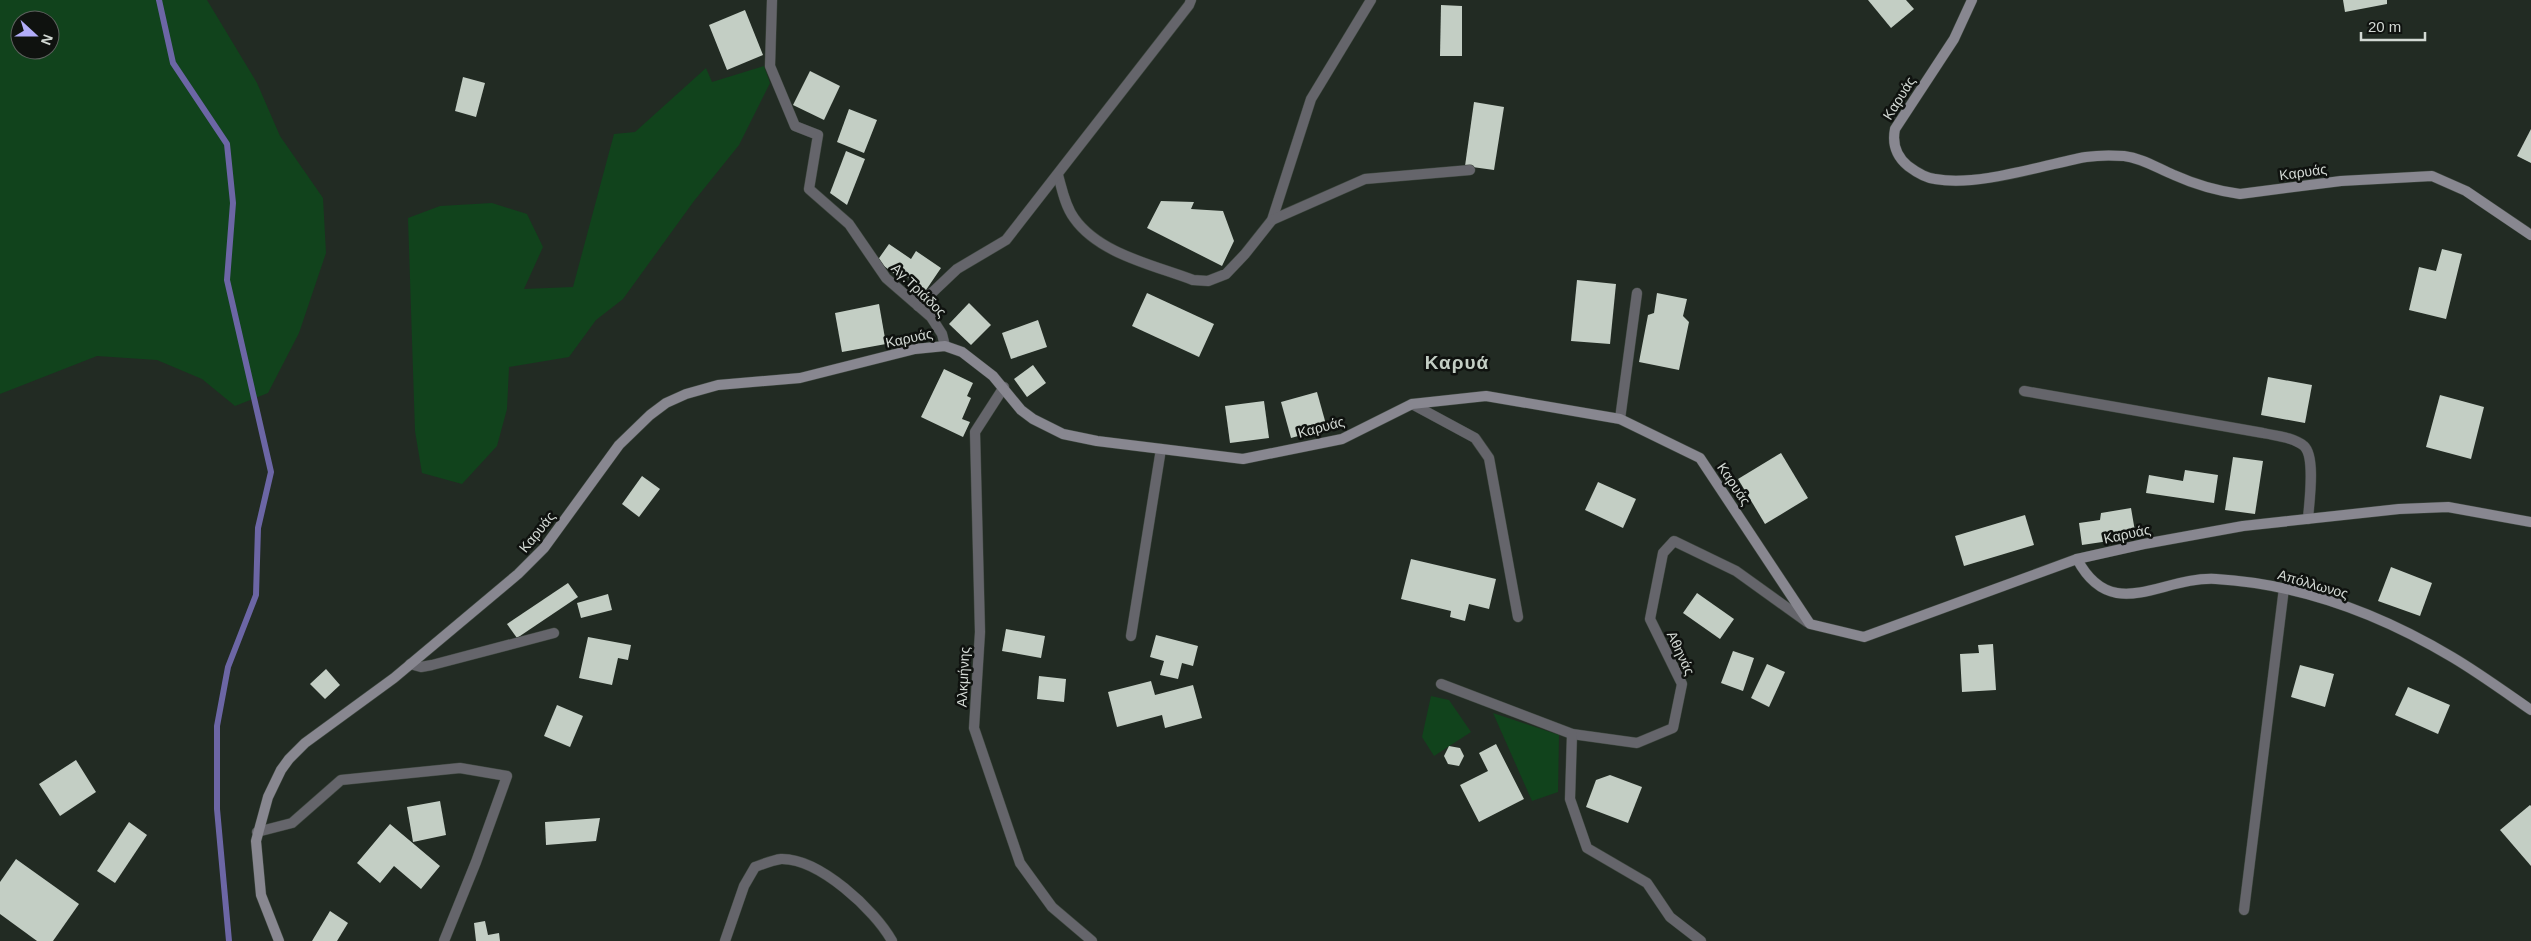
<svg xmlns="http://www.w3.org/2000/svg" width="2531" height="941" font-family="Helvetica,sans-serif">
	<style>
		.green { fill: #11431c; fill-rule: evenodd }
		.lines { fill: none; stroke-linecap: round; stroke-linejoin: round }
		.stream { stroke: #6c66a5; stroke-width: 6 }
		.building { fill: #c3cec4 }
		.street-casing { stroke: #3e473f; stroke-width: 11 }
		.secondary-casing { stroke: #3e473f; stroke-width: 11 }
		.street { stroke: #65656b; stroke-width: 10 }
		.secondary { stroke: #888790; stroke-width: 10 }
		.labels { text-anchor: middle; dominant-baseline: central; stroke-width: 5; stroke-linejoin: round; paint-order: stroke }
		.street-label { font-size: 14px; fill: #d3d9d4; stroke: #0f120f }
		.district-label { font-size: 19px; font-weight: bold; letter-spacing: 1px; fill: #c3cec4; stroke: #0f120f }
	</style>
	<rect width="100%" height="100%" fill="#222b23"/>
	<g class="green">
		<path d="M 0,0 L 207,0 L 257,83 L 280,136 L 323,198 L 326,253 L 299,333 L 268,393 L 235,406 L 202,379 L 157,360 L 97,356 L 0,394 ZM 20,20 L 50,20 L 50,50 L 20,50 Z"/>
		<path d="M 764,66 L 770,83 L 739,145 L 694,201 L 623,299 L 596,320 L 569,357 L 509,367 L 507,409 L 497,446 L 462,484 L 422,473 L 415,431 L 408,218 L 440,206 L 492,203 L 527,214 L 543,247 L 524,289 L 573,287 L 614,134 L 635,132 L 706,68 L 712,82 Z"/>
		<path d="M 1431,696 L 1449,700 L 1471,732 L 1434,756 L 1422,737 Z"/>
		<path d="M 1493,713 L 1559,735 L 1558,792 L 1532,801 Z"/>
	</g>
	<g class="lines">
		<path class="stream" d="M 159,0 L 173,63 L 227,144 L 233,203 L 227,280 L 271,472 L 258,528 L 256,595 L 228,667 L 217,726 L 217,809 L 229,941"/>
	</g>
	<g class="building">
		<path d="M 1868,0 L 1906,0 L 1914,9 L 1891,28 Z"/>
		<path d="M 2343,0 L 2387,0 L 2387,4 L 2345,12 Z"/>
		<path d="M 1441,5 L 1462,6 L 1462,56 L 1440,56 Z"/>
		<path d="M 745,10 L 763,55 L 727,70 L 709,25 Z"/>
		<path d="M 810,71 L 840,86 L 824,120 L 793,105 Z"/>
		<path d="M 463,77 L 485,83 L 476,117 L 455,111 Z"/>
		<path d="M 1474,102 L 1504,107 L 1494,170 L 1465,166 Z"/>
		<path d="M 849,109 L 877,120 L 864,153 L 837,142 Z"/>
		<path d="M 2531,129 L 2531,163 L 2517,156 Z"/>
		<path d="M 846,151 L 865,159 L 847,205 L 830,193 Z"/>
		<path d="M 1161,201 L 1194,202 L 1191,209 L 1223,211 L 1234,241 L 1222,266 L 1147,228 Z"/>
		<path d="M 889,244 L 911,259 L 916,251 L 941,268 L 926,290 L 901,273 L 899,277 L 877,261 Z"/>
		<path d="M 2442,249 L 2462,254 L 2446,319 L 2409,310 L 2419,267 L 2436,271 Z"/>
		<path d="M 1577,280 L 1616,284 L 1610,344 L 1571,341 Z"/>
		<path d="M 1147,293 L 1214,324 L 1199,357 L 1132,326 Z"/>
		<path d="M 1657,293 L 1687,299 L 1683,316 L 1689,322 L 1679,370 L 1639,362 L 1648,315 L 1654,313 Z"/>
		<path d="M 969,303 L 991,325 L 971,345 L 949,324 Z"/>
		<path d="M 879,304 L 886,344 L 842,352 L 835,313 Z"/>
		<path d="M 1038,320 L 1047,347 L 1011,359 L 1002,333 Z"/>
		<path d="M 1033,365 L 1046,383 L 1027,397 L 1014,379 Z"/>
		<path d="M 944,369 L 973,383 L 967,396 L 971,398 L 962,419 L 970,422 L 963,437 L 921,417 Z"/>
		<path d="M 2268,377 L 2312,385 L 2305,423 L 2261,415 Z"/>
		<path d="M 1317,392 L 1327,428 L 1291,438 L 1281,402 Z"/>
		<path d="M 2440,395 L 2484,407 L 2471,459 L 2426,447 Z"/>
		<path d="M 1264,401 L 1269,438 L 1230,443 L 1225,406 Z"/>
		<path d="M 1781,453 L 1808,498 L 1765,524 L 1738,479 Z"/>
		<path d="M 2233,457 L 2263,461 L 2255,514 L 2225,510 Z"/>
		<path d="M 2185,470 L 2218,475 L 2214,503 L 2146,493 L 2149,475 L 2183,481 Z"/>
		<path d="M 642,476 L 660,489 L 639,517 L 622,504 Z"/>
		<path d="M 1598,482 L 1636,499 L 1623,528 L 1585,510 Z"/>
		<path d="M 2131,508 L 2136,537 L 2082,545 L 2079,523 L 2100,520 L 2101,513 Z"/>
		<path d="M 2025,515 L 2034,545 L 1964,566 L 1955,536 Z"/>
		<path d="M 1411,559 L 1496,579 L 1489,609 L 1469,604 L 1465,621 L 1450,617 L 1451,611 L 1401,599 Z"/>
		<path d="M 2391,567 L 2432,583 L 2420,616 L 2378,601 Z"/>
		<path d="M 568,583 L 578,597 L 517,638 L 507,624 Z"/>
		<path d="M 1697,593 L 1734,619 L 1720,639 L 1683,613 Z"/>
		<path d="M 608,594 L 612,610 L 581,618 L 577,603 Z"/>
		<path d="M 1006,629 L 1045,636 L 1041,658 L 1002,651 Z"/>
		<path d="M 1156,635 L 1198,646 L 1193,666 L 1182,663 L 1178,679 L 1160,675 L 1164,661 L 1150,657 Z"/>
		<path d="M 588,637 L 631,645 L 628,660 L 618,658 L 612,685 L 579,678 Z"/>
		<path d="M 1993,644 L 1996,690 L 1962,692 L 1960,654 L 1979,653 L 1978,645 Z"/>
		<path d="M 1733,651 L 1754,658 L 1743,691 L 1721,683 Z"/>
		<path d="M 1767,664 L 1785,672 L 1769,707 L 1751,698 Z"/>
		<path d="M 2300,665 L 2334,674 L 2325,707 L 2291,697 Z"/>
		<path d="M 326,669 L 340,685 L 325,699 L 310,684 Z"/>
		<path d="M 1039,676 L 1066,679 L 1064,702 L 1037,699 Z"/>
		<path d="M 1151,681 L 1155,695 L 1193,685 L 1202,718 L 1165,728 L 1162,715 L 1117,727 L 1108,692 Z"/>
		<path d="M 2408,687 L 2450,705 L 2438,734 L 2395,715 Z"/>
		<path d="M 557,705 L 583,716 L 570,747 L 544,736 Z"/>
		<path d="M 1496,744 L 1524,799 L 1479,822 L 1460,785 L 1488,771 L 1479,753 Z"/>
		<path d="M 1449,746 L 1460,748 L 1464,756 L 1459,766 L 1448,764 L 1444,756 Z"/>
		<path d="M 76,760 L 96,792 L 60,816 L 39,784 Z"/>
		<path d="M 1610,775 L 1642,787 L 1628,823 L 1586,807 L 1596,780 Z"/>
		<path d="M 440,801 L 446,835 L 413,842 L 407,807 Z"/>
		<path d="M 2530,805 L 2531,806 L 2531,866 L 2500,830 Z"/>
		<path d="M 600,818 L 596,841 L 546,845 L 545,822 Z"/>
		<path d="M 129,822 L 147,835 L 115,883 L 97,871 Z"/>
		<path d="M 390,824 L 440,866 L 421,889 L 394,866 L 380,883 L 357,863 Z"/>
		<path d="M 16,859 L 79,904 L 53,941 L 37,941 L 0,914 L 0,882 Z"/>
		<path d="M 330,911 L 348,923 L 337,941 L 312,941 Z"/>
		<path d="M 485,921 L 488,935 L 499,933 L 500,941 L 476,941 L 474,923 Z"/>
	</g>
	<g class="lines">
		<g class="street-casing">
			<g id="street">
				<path d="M 772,0 L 770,66 L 795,126 L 818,135 L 809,189 L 849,224 L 886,278 L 931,317 L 942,334 L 945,346"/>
				<path d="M 1058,175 C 1062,189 1065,206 1074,218 C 1099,254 1154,265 1193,280 L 1208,281 L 1226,274 L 1245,254 L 1272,220 L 1311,99 L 1371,0"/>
				<path d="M 1272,220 L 1365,179 L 1470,170"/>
				<path d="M 918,306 L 957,269 L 1006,240 L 1189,5 L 1191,0"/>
				<path d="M 1004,387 L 975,432 L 980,632 L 974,728 L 1020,863 L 1052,907 L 1092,941"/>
				<path d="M 2024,391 L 2263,433 C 2276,436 2293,437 2304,446 C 2316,457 2309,503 2308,519"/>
				<path d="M 1412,404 L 1475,438 L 1489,458 L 1518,617"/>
				<path d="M 1620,419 L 1637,293"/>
				<path d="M 1131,636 L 1161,449"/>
				<path d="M 410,664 L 421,667 L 432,665 L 554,633"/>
				<path d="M 1441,684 L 1572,734 L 1637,743 L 1673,728 L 1682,684 L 1650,619 L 1663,553 L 1674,541 L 1736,571 L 1807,622"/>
				<path d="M 1572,734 L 1570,799 L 1587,848 L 1647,883 L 1670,917 L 1701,941"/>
				<path d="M 257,832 L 292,823 L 341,780 L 460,768 L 507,776 L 476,862 L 444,941"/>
				<path d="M 2244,910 L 2284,588"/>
				<path d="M 725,941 L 744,886 L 755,867 C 763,864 773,860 781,859 C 819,858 875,910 892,941"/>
			</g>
		</g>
		<g class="secondary-casing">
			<g id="secondary">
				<path d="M 1972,0 L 1954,39 L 1895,129 C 1892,144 1896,156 1908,166 C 1916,172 1925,178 1935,179 C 1979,187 2042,165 2086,157 C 2099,155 2111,155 2124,156 C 2142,158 2157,168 2174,175 C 2194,184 2218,191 2240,194 L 2341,181 L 2432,176 L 2466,191 L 2531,235"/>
				<path d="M 2077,559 C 2112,625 2161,576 2216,579 C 2300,584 2380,614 2452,657 C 2479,673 2505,692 2531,710"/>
				<path d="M 279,941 L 261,895 L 256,841 L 268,797 L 281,770 L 289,759 L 305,743 L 394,678 L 518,574 L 544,548 L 619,445 L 650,415 L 666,403 L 686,394 L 718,385 L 800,378 L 915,349 L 945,346 L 962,352 L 993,376 L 1021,410 L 1033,419 L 1063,434 L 1097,441 L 1243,459 L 1342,439 L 1412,404 L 1486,396 L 1620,419 L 1700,458 L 1810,624 L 1864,637 L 2077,559 L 2144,544 L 2243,526 L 2399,509 L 2448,507 L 2531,522"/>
			</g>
		</g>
		<use href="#street" class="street"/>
		<use href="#secondary" class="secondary"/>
	</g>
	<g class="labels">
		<g class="street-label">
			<text transform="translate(1899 98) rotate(-58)">Καρυάς</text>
			<text transform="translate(2303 172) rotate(-8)">Καρυάς</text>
			<text transform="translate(919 290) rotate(44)">Αγ.Τριάδος</text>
			<text transform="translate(909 338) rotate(-12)">Καρυάς</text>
			<text transform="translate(1321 427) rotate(-15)">Καρυάς</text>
			<text transform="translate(1734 484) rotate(56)">Καρυάς</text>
			<text transform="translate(537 532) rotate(-51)">Καρυάς</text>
			<text transform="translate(2127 534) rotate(-12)">Καρυάς</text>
			<text transform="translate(2313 584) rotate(16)">Απόλλωνος</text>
			<text transform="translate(1681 653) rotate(65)">Αθηνάς</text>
			<text transform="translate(963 677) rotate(-87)">Αλκμήνης</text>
		</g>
		<g class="district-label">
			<text x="1457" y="362">Καρυά</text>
		</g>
	</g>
	<g transform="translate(35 35) rotate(111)"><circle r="24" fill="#0f120f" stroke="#5d625e"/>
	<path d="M0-4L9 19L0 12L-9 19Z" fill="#b2adf9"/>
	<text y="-8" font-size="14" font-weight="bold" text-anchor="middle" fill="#d3d9d4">N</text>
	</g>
	<path d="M2361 32v8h64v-8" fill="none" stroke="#d3d9d4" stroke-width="2.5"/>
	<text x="2368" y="32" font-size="15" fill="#d3d9d4" stroke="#0f120f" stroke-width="4" paint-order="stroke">20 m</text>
</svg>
